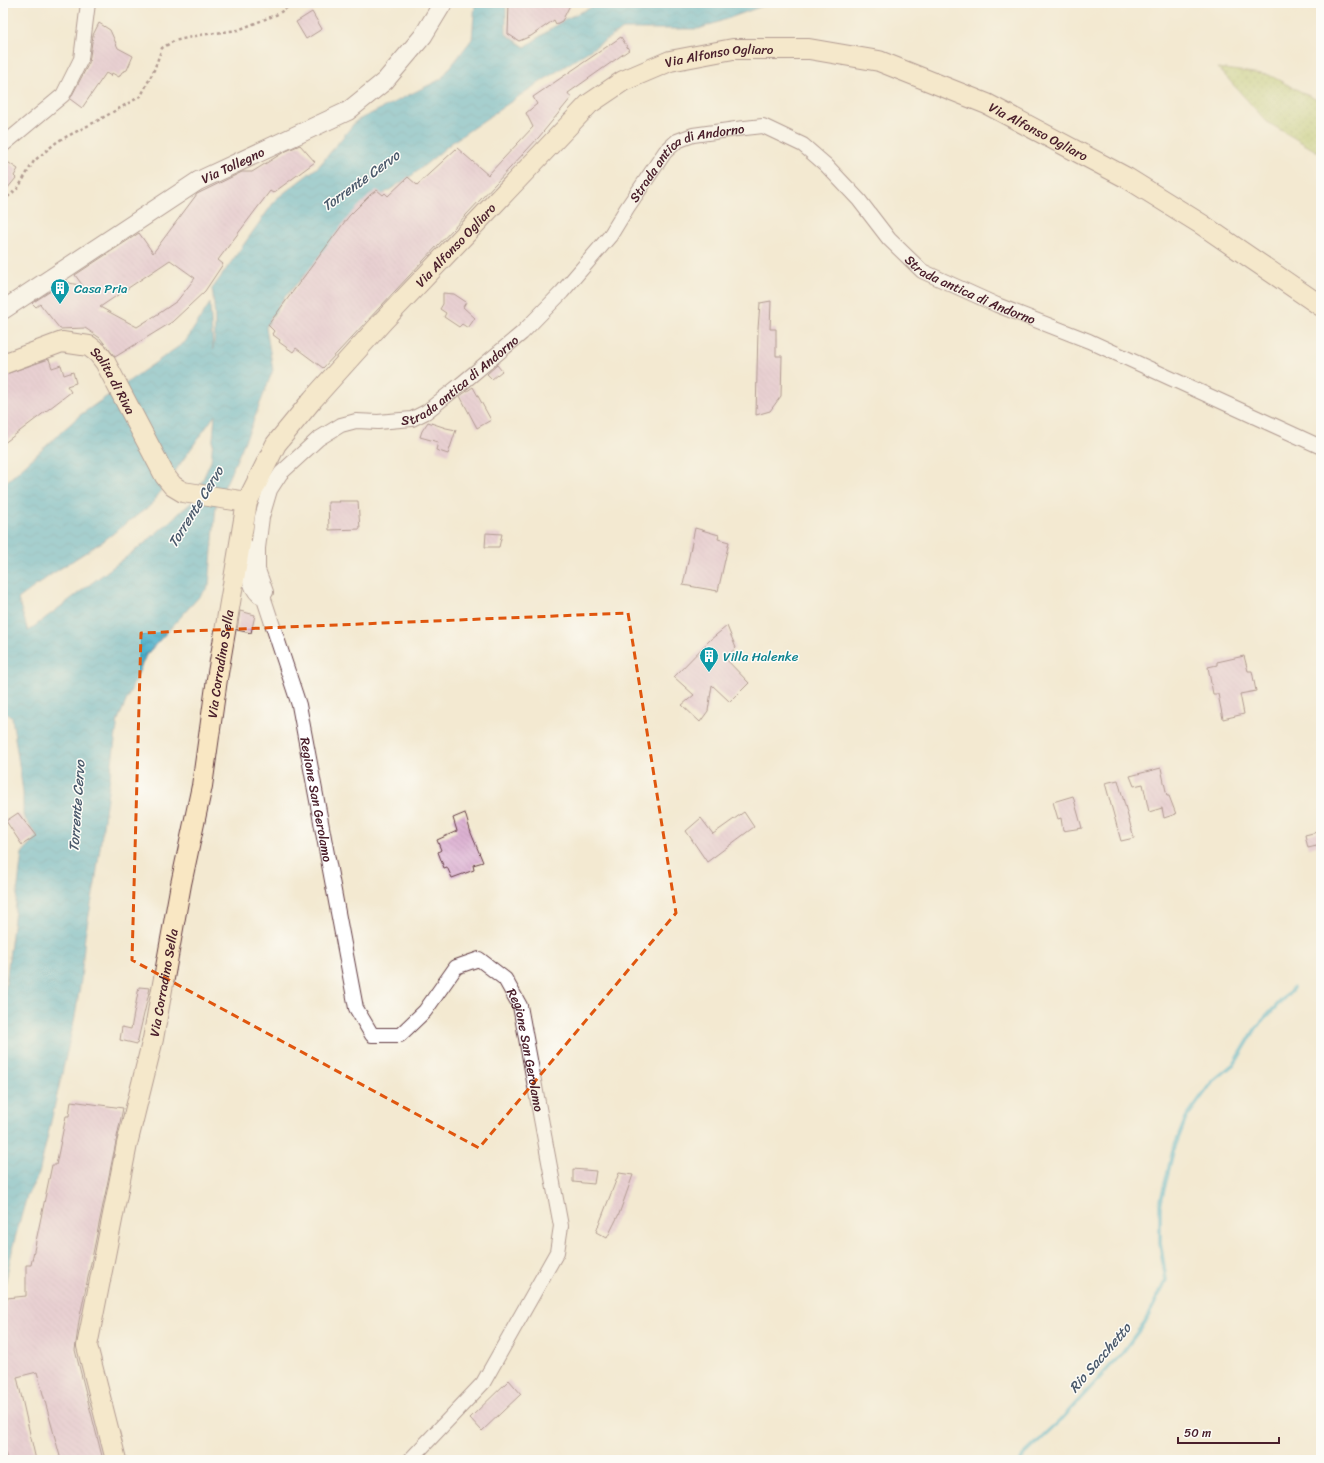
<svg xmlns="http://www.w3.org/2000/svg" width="1324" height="1463" font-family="Sriracha,sans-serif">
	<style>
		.green { fill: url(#green-dots); stroke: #7f724a }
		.water { fill: url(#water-waves); stroke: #4a677a; fill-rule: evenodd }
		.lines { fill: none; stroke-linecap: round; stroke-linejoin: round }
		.stream { stroke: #4aafca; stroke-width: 4 }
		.building { fill: url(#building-back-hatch); fill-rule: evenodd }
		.minor-casing { stroke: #633d44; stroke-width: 16 }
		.tertiary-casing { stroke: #633d44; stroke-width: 20 }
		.secondary-casing { stroke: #633d44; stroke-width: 22 }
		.path { stroke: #633d44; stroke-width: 2.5; stroke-dasharray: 3 3; stroke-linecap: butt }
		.minor { stroke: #fff; stroke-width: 14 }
		.tertiary { stroke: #fff; stroke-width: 18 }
		.secondary { stroke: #f9e7c3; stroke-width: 20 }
		.marked { fill: none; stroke: #e0560e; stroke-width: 3; stroke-dasharray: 8 5; stroke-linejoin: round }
		.labels { text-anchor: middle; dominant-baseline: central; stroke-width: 3; stroke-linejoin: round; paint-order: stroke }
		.street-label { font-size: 13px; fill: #4a1f2b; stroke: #fdfcf7 }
		.culture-label { font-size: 13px; fill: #0d838f; stroke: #fdfcf7; text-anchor: start }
		.water-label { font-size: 14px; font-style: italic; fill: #4a596b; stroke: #fdfcf7 }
	</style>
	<defs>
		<pattern id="green-dots" width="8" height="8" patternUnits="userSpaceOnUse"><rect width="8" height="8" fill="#b4c669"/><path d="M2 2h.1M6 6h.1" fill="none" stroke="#94a057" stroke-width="1.8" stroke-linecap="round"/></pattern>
		<pattern id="water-waves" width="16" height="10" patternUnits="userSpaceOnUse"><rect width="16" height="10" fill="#4aafca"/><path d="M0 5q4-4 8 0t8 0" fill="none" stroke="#408ea4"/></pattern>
		<pattern id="building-back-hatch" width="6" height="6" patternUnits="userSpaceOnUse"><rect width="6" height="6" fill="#dcb1d2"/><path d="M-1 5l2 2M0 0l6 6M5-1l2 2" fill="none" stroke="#be98b4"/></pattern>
	</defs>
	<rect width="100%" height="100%" fill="#fdfcf7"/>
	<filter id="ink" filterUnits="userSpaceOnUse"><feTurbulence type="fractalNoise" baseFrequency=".025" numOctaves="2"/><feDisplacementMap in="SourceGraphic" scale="8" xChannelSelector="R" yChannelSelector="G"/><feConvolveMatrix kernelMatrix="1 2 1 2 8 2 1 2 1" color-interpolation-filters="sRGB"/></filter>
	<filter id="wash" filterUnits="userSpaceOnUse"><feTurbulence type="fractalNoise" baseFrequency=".012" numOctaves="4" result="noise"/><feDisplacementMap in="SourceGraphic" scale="16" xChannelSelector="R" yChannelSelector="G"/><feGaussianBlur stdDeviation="0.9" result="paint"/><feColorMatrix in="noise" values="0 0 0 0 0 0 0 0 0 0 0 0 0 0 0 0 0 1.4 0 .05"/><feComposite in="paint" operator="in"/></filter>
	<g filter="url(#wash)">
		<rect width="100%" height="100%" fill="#f3e9d1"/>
		<path class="green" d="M 1218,68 L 1269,75 L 1321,102 L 1321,154 L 1267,122 Z"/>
		<path class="water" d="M 475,3 L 506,3 L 506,34 L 525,47 L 563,20 L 601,3 L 771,3 L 699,29 L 623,29 L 528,90 L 454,141 L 414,174 L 362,208 L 316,263 L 284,298 L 278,307 L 266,327 L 273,370 L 250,430 L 216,506 L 209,586 L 146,655 L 118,720 L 95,884 L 85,936 L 81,980 L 75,1017 L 39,1174 L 27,1196 L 14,1242 L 3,1294 L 3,1007 L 22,853 L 37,836 L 23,816 L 23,792 L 12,718 L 3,709 L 3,485 L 80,415 L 185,342 L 210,303 L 213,350 C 216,329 215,310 212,289 L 276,199 L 319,166 L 356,121 L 441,79 L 472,39 ZM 215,415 L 211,461 L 193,501 L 146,542 L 28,631 L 18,599 L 52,574 L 102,542 L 151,505 Z"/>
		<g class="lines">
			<path class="stream" d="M 1021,1460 L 1023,1456 L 1059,1422 L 1122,1353 L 1145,1322 L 1166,1280 L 1160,1243 L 1160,1205 L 1173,1151 L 1186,1118 L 1212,1082 L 1235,1063 L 1256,1028 L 1293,988"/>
		</g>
		<g id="blocks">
			<g class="building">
				<path d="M 509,3 L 571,3 L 562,21 L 556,24 L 554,20 L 531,36 L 519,41 L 508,34 Z"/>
				<path d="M 312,12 L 322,29 L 306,39 L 296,22 Z"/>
				<path d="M 99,23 L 110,30 L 118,48 L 133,56 L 127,70 L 122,72 L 119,77 L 112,73 L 111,76 L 106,73 L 82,108 L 70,99 L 89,63 L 93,35 Z"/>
				<path d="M 621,37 L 629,50 L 568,93 L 571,98 L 539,137 L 323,368 L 296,348 L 293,352 L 279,342 L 280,340 L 272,334 L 274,331 L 268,325 L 349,216 L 371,194 L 377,190 L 383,195 L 385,193 L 388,196 L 408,177 L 417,185 L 457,148 L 488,175 L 533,127 L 526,113 L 537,104 L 533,97 Z"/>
				<path d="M 300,145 L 315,162 L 273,193 L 270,191 L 218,260 L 223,264 L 205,291 L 172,322 L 115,357 L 100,338 L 85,328 L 60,329 L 40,304 L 36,307 L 32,303 L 65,282 L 83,286 L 75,275 L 139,233 L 153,253 L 197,194 L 242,172 L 252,172 L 284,152 ZM 170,260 L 195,278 L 177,301 L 161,312 L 137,327 L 100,307 Z"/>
				<path d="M 3,159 L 18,169 L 14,176 L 16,178 L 7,189 L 3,198 Z"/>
				<path d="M 443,293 L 454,294 L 466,302 L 463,307 L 475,318 L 468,328 L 462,324 L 459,327 L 444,317 L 446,313 L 440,309 L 443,304 Z"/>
				<path d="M 771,301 L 770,329 L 776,329 L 776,356 L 782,356 L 781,396 L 770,411 L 756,415 L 758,329 L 760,303 Z"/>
				<path d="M 49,359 L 52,368 L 61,365 L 64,375 L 73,372 L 76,383 L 67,386 L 71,392 L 3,444 L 3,375 Z"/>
				<path d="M 497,365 L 502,371 L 492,379 L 487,374 Z"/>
				<path d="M 473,387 L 491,420 L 477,428 L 460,396 Z"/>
				<path d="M 428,422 L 446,428 L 456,430 L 448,454 L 436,450 L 438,442 L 420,437 L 422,431 Z"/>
				<path d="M 339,501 L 358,501 L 360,529 L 329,530 L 328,502 L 340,502 Z"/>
				<path d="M 695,528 L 719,535 L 718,539 L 729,542 L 718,591 L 683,585 Z"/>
				<path d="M 486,533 L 502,534 L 499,547 L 485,547 Z"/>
				<path d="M 240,611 L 255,615 L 251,633 L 237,630 Z"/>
				<path d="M 727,626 L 736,648 L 725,658 L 749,683 L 730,702 L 712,685 L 708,711 L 700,722 L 682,705 L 694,695 L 674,677 L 710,640 Z"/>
				<path d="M 1244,656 L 1248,671 L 1252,671 L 1256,691 L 1240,694 L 1244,714 L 1223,719 L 1218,694 L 1213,694 L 1208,667 L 1217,665 L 1217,662 Z"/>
				<path d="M 1161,768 L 1167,796 L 1169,796 L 1176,814 L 1164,818 L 1162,808 L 1149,812 L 1143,784 L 1134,786 L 1130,776 Z"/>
				<path d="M 1118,780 L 1134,838 L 1121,841 L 1105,783 Z"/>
				<path d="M 1073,796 L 1082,828 L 1063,831 L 1061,818 L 1058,819 L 1053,802 Z"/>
				<path d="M 744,812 L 754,827 L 707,862 L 686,831 L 701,818 L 713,834 Z"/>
				<path d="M 18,813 L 36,836 L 22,845 L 6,821 Z"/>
				<path d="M 465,813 L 471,833 L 483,862 L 473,865 L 474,870 L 452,878 L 447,867 L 444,868 L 438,852 L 441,850 L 437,840 L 457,831 L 453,818 Z"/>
				<path d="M 1321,831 L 1321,845 L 1308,848 L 1305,835 Z"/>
				<path d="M 139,987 L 150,988 L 137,1044 L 120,1040 L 122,1027 L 131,1029 Z"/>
				<path d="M 71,1101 L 123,1108 L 79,1321 L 75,1350 L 103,1460 L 61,1460 L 37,1372 L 17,1377 L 36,1460 L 7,1460 L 3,1445 L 3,1314 L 7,1298 L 26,1296 L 26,1265 L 31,1265 L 52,1165 L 56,1165 L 66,1116 L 69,1116 Z"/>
				<path d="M 573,1169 L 596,1171 L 594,1184 L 573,1182 Z"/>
				<path d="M 619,1173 L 633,1175 L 619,1214 L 607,1238 L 596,1232 Z"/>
				<path d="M 509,1380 L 521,1394 L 482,1431 L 470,1418 Z"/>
			</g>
		</g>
	</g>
	<g filter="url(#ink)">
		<use href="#blocks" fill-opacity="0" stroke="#633d44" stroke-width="1"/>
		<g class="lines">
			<g class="minor-casing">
				<g id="minor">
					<path d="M 3,145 L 63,95 L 81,59 L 88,3"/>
					<path id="s1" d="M 245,544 C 246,560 246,585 259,596 L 263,596 L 266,592 L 258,570 L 258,548 L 262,517 L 270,490 L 281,473 L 318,439 L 341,425 L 356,421 L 378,422 L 412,419 L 426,412 L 460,385 L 522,333 L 562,292 L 610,236 L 627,208 L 665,152 L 677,141 L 693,135 L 736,129 L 763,126 L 803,145 L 826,165 L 859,200 L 889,239 L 922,271 L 997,305 L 1089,341 L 1321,447"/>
					<path id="s2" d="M 263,596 L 299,705 L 356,1008 L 372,1035 L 400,1035 L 425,1011 L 456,967 L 479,959 L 505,979 L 520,1006 L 561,1226 L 557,1252 L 483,1383 L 410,1460"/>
				</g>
			</g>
			<g class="tertiary-casing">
				<g id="tertiary">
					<path id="s3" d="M 3,310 L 198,181 L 348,111 L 385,81 L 423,36 L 443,3"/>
				</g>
			</g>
			<g class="secondary-casing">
				<g id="secondary">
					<path id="s4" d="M 3,364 L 62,342 L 89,346 L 98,353 L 105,362 L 165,476 L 173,486 L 183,492 L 247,502"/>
					<path id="s5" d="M 116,1460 L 87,1346 L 127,1144 L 153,1039 L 181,884 L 202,786 L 217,679 L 247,502 L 276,444 L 313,399 L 384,320 L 589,104 L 623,81 L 670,61 L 733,49 L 809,49 L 879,61 L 987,104 L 1127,178 L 1201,224 L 1321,306"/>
				</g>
			</g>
			<path class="path" d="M 3,201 L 18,188 L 34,161 L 58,141 L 97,121 L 141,96 L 154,70 L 162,48 L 174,41 L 200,35 L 238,30 L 278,14 L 293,3"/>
			<use href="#minor" class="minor"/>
			<use href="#tertiary" class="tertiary"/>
			<use href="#secondary" class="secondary"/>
		</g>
	</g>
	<path d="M0 0H1324V1463H0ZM 628,613 L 676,913 L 479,1148 L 132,960 L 141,633 Z" fill="#f3e9d1" fill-opacity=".55" fill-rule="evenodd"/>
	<path class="marked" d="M 628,613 L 676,913 L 479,1148 L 132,960 L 141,633 Z"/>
	<defs>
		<g id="building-pin" transform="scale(1)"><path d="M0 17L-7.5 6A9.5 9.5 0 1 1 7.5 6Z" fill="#0f9aa8" stroke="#fdfcf7"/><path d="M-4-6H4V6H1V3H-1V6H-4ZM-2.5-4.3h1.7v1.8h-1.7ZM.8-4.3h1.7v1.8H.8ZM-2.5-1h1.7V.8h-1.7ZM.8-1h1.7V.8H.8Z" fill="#fff"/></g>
	</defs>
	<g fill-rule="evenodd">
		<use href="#building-pin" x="60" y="288"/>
		<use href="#building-pin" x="709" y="656"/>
	</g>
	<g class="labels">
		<g class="street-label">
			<text stroke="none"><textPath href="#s5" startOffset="1646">Via Alfonso Ogliaro</textPath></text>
			<text stroke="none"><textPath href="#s5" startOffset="1982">Via Alfonso Ogliaro</textPath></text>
			<text stroke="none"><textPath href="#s3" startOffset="272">Via Tollegno</textPath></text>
			<text stroke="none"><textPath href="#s1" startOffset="723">Strada antica di Andorno</textPath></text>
			<text stroke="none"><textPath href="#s5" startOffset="1310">Via Alfonso Ogliaro</textPath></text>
			<text stroke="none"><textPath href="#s1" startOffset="1083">Strada antica di Andorno</textPath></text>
			<text stroke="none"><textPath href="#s1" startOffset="399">Strada antica di Andorno</textPath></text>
			<text stroke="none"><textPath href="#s4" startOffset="133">Salita di Riva</textPath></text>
			<text stroke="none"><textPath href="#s5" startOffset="813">Via Corradino Sella</textPath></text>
			<text stroke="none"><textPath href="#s2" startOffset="211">Regione San Gerolamo</textPath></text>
			<text stroke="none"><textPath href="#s5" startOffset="489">Via Corradino Sella</textPath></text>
			<text stroke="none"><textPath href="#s2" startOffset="703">Regione San Gerolamo</textPath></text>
		</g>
		<g class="culture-label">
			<text x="74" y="288">Casa Pria</text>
			<text x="723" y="656">Villa Halenke</text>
		</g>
		<g class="water-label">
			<text transform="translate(361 181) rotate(-36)">Torrente Cervo</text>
			<text transform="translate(196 507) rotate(-58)">Torrente Cervo</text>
			<text transform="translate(77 806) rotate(-86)">Torrente Cervo</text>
			<text transform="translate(1100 1358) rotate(-49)">Rio Sacchetto</text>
		</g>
	</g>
	<rect width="1324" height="1463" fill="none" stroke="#fdfcf7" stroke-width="16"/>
	<path d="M1178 1437v6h101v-6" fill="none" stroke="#4a1f2b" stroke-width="2"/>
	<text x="1184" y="1437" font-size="12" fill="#4a1f2b" stroke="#fdfcf7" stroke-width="3" paint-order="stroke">50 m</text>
</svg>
